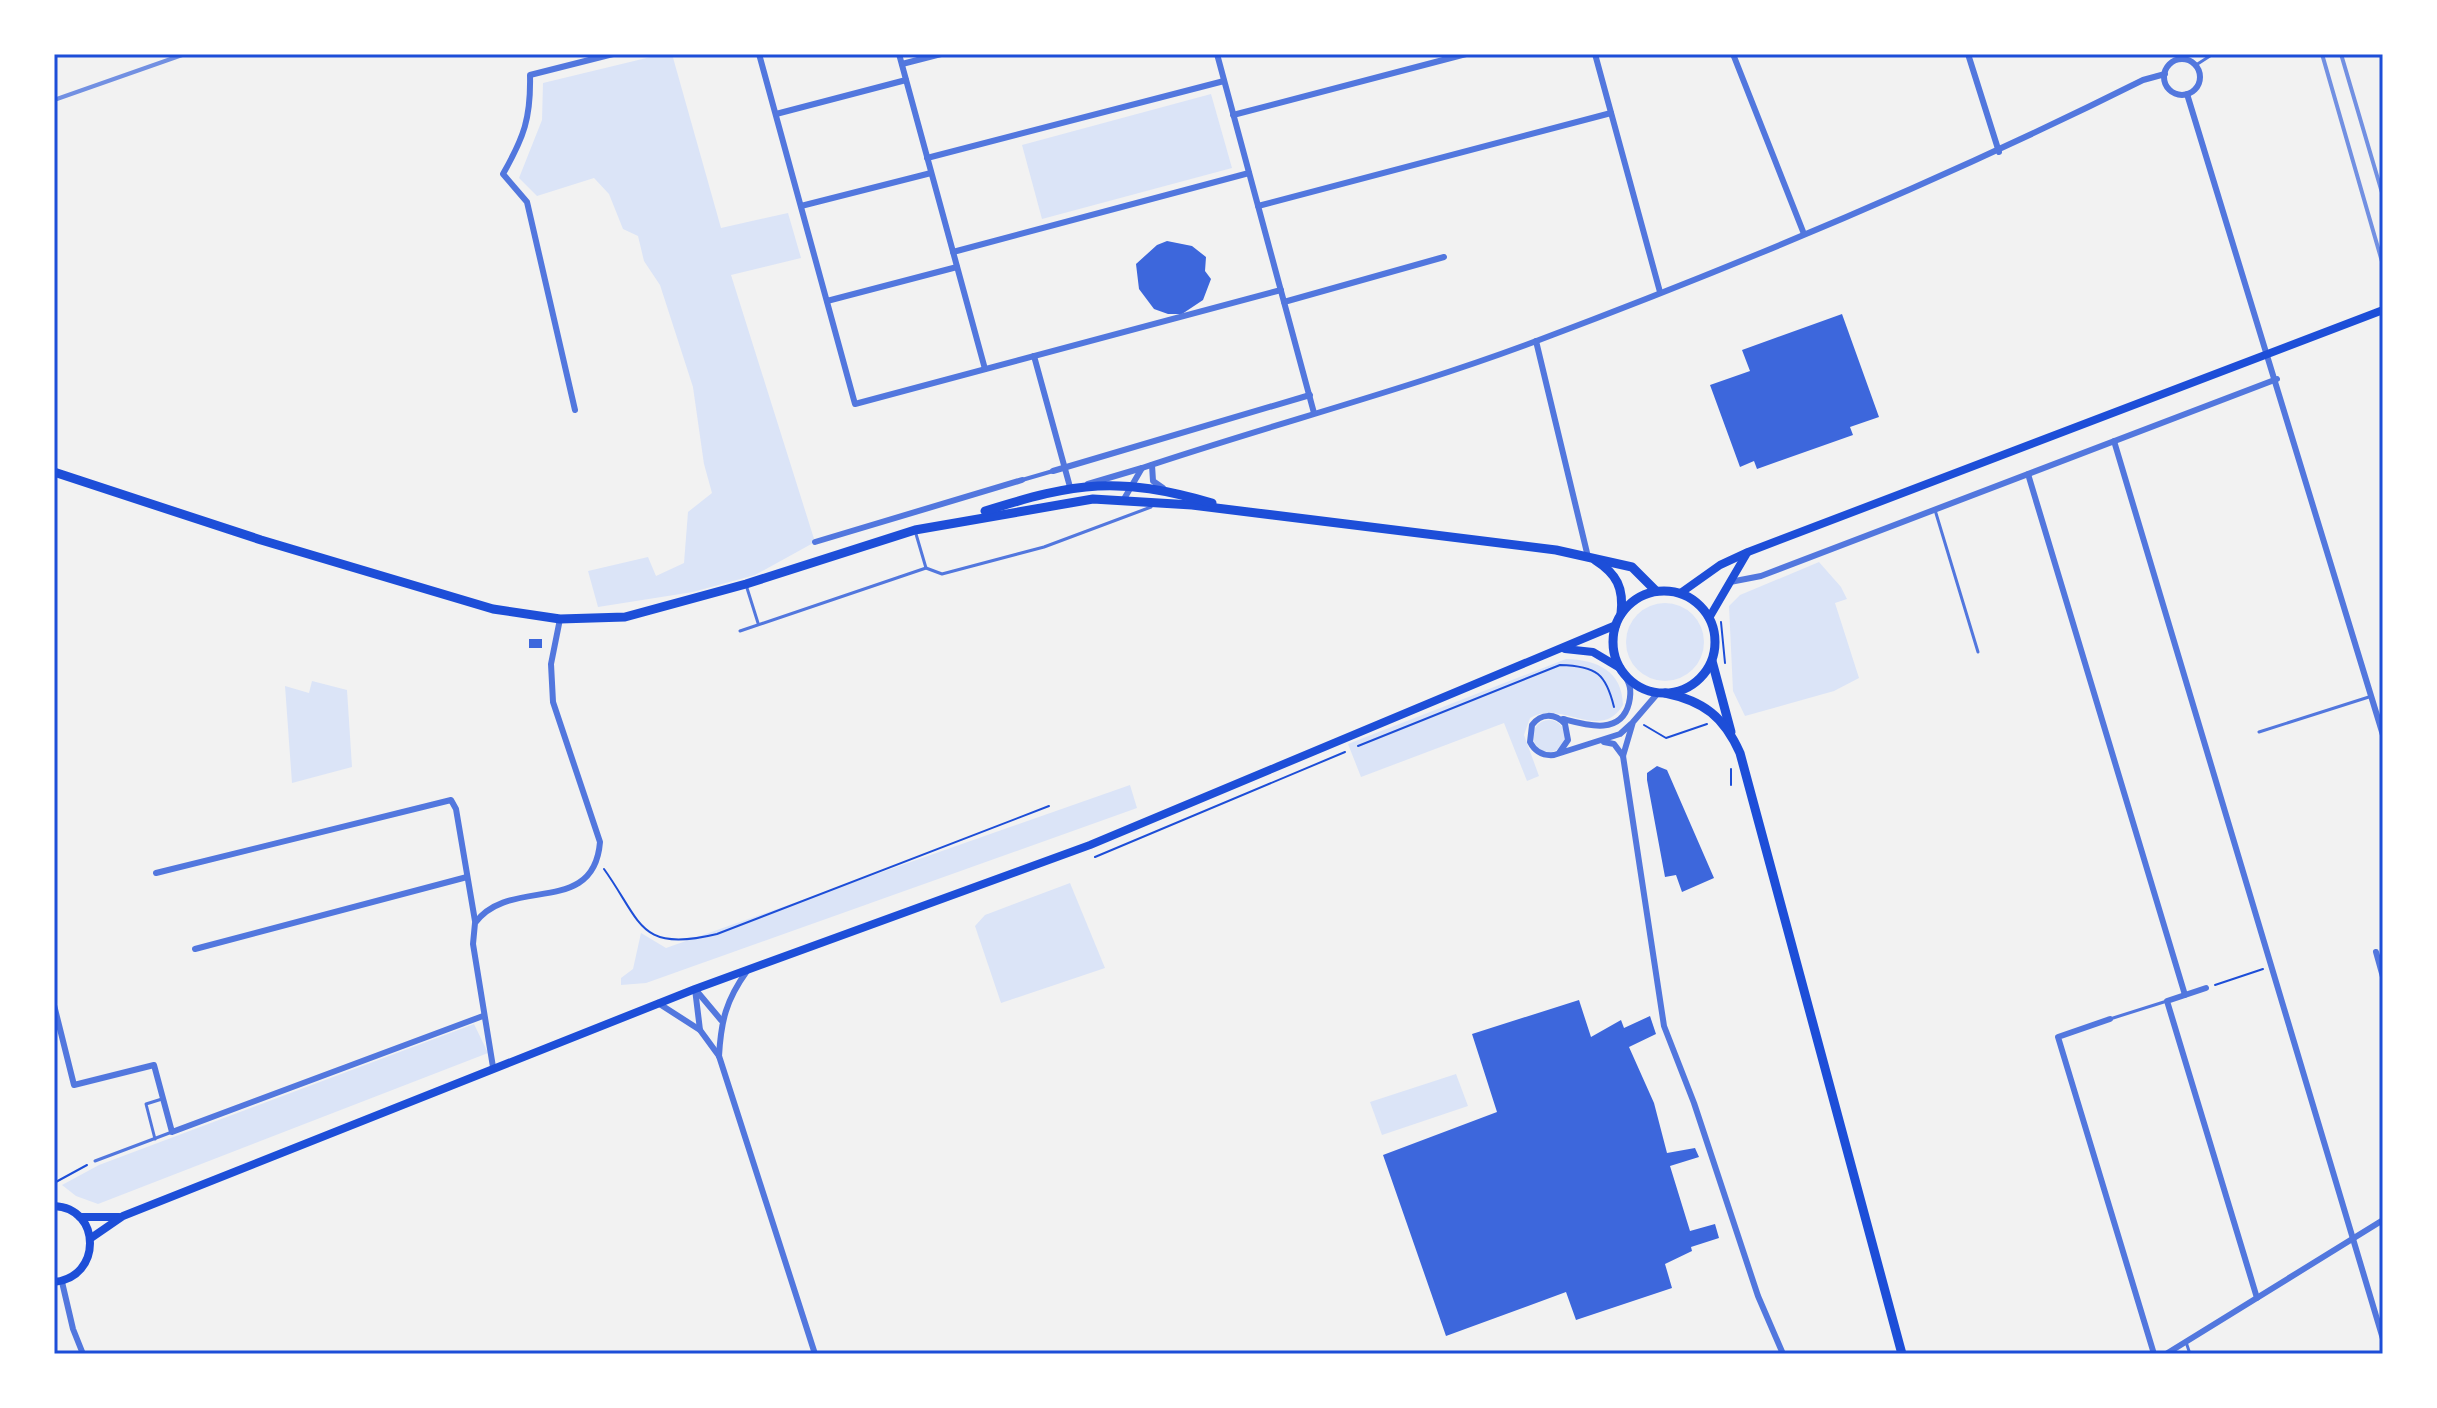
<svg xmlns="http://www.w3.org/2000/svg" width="2437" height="1408" font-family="Cabin,sans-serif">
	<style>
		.green { fill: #dbe4f7 }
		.building { fill: #3d67dc }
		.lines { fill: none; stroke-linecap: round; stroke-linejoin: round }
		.path { stroke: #1d4ed8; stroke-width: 2 }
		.service { stroke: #5277de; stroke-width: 3 }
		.pedestrian { stroke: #5277de; stroke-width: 4 }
		.minor { stroke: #5277de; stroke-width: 6 }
		.secondary { stroke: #1d4ed8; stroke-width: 8 }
		.primary { stroke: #1d4ed8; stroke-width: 9 }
		.rail { stroke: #7290e2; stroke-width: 4 }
		.neatline { fill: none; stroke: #1d4ed8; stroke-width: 3 }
	</style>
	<rect width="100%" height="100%" fill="#f2f2f2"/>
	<g class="green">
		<path d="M 663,54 L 672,54 L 721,228 L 788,213 L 801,258 L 731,275 L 815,542 L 755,575 L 693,592 L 598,607 L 588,571 L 648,557 L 656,576 L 684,563 L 688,512 L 712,493 L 704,464 L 693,387 L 660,285 L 644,261 L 638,236 L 623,229 L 609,194 L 594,178 L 537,196 L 519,178 L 542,120 L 543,83 Z"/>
		<path d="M 1211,94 L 1232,168 L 1042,219 L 1022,145 Z"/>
		<path d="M 1819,562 L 1841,587 L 1847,599 L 1835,603 L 1859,678 L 1834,691 L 1745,716 L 1733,691 L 1729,606 L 1740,595 Z"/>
		<circle cx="1665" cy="642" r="39"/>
		<path d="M 1566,659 C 1598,660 1622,671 1623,705 C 1600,743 1562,699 1530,718 L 1524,735 L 1539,776 L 1527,781 L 1504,723 L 1361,777 L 1348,744 Z"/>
		<path d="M 312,681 L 347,690 L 352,767 L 292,783 L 285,686 L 309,693 Z"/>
		<circle cx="1549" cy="736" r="16"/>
		<path d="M 1130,785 L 1137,808 L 646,983 L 621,985 L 621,978 L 633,969 L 641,933 L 666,948 Z"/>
		<path d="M 1070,883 L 1105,968 L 1001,1003 L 975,926 L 985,915 Z"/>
		<path d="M 474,1024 L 488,1053 L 98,1204 L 76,1196 L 62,1185 L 99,1165 Z"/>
		<path d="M 1456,1074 L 1468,1106 L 1382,1135 L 1370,1102 Z"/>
	</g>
	<g class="building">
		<path d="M 1167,241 L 1192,246 L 1206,257 L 1205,271 L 1211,279 L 1203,300 L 1182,314 L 1168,314 L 1154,309 L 1139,289 L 1136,264 L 1157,245 Z"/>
		<path d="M 1842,314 L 1879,417 L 1850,427 L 1853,435 L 1757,469 L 1754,461 L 1740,467 L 1710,385 L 1750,371 L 1742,350 Z"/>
		<rect x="529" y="639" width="13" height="9"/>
		<path d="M 1657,766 L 1667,770 L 1714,878 L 1682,892 L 1676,875 L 1665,877 L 1647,780 L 1647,773 Z"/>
		<path d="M 1579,1000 L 1591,1037 L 1621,1020 L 1624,1028 L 1650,1016 L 1656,1034 L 1629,1047 L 1654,1103 L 1667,1153 L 1695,1148 L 1699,1157 L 1670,1166 L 1690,1231 L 1715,1224 L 1719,1238 L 1691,1247 L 1692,1251 L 1665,1264 L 1672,1288 L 1576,1320 L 1566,1292 L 1446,1336 L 1383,1155 L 1497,1112 L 1472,1034 Z"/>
	</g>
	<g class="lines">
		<g class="path">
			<path d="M 1721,622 L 1725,663"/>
			<path d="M 1644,725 L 1666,738 L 1707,724"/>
			<path d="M 1358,746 L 1560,665 C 1597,666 1606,674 1614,707"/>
			<path d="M 1731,785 L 1731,769"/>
			<path d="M 1095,857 L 1345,752"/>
			<path d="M 604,869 C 642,922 638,953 717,934 L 1049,806"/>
			<path d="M 2215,985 L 2263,969"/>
			<path d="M 54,1183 L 87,1165"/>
		</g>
		<g class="service">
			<path d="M 2196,65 L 2213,54"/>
			<path d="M 1935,510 L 1978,652"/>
			<path d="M 916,534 L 926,568"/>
			<path d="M 747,588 L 758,623"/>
			<path d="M 740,631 L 926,568 L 942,574 L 1044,547 L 1151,507"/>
			<path d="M 2259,732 L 2372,696"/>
			<path d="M 2110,1019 L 2167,1001"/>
			<path d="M 155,1139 L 146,1104 L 162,1099"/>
			<path d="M 95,1161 L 172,1132"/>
			<path d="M 2186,1342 L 2190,1354"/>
		</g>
		<path class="pedestrian" d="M 1022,480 L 1053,471"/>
		<g class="minor">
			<path d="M 759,54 L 855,404 L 1281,290"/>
			<path d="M 899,54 L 985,369"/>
			<path d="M 1217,54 L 1314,413"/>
			<path d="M 1595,54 L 1660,292"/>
			<path d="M 1733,54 L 1804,234"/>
			<path d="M 1968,54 L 1999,152"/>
			<circle cx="2182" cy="77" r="18"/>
			<path d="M 902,64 L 941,54"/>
			<path d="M 2187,94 L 2383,735"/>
			<path d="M 776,114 L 906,80"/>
			<path d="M 1233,115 L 1466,54"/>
			<path d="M 927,158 L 1224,81"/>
			<path d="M 801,206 L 931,173"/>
			<path d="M 1258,206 L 1611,113"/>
			<path d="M 953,252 L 1249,173"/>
			<path d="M 827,301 L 957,267"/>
			<path d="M 1284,302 L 1444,257"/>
			<path d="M 1536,341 L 1588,557"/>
			<path d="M 1034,356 L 1070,487"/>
			<path d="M 575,410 L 527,202 L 503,174 C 524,137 531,118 530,75 L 613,54"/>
			<path d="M 2114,441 L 2383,1339"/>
			<path d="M 1152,465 L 1153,481 L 1163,488"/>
			<path d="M 1053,471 L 1310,395"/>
			<path d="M 2028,474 L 2185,995"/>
			<path d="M 1088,484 L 1142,468"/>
			<path d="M 1124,499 L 1142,468 C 1273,424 1409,389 1539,340 C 1744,263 1947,178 2143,80 L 2165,74"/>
			<path d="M 815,542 L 1022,480"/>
			<path d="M 1730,582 L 1761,576 L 2277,379"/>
			<path d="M 1658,693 L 1633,722 L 1623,756 L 1664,1026 L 1694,1103 L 1758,1296 L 1783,1354"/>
			<path d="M 1563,719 C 1586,725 1621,736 1629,703 C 1632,690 1630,683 1623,673"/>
			<path d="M 1604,742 L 1614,744 L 1623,756"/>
			<path d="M 1559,753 L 1568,740 L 1565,724 C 1555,713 1541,713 1532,725 L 1530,742 C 1535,752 1543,756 1554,755 L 1620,734 L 1631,724"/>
			<path d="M 156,873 L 451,800 L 456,809 L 475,921"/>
			<path d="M 195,949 L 467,877"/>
			<path d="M 2376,952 L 2383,977"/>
			<path d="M 2206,988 L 2167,1001 L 2257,1298"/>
			<path d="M 695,989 L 700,1030"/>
			<path d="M 695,989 L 721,1020"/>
			<path d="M 658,1003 L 700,1030 L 719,1056 L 815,1354"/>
			<path d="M 54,1005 L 74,1085 L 154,1065 L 172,1132 L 483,1016"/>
			<path d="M 2110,1019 L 2058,1037 L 2154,1354"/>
			<path d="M 719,1056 C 721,1021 726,1000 747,971"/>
			<path d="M 493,1067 L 473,944 L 475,923 C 510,875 594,918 600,842 L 553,702 L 551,664 L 560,619"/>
			<path d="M 62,1282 L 73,1329 L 83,1354"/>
			<path d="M 2166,1354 L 2383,1220"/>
		</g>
		<g class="secondary">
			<path d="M 1682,592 L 1720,565 L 1748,552 L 2383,310"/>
			<path d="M 1709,618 L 1747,553"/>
			<path d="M 1565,649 L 1593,652 L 1620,668"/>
			<path d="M 54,1206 C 102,1208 102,1278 54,1282"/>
			<path d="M 80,1217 L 119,1217"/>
			<path d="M 91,1238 L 123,1216 L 695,989 L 1090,845 L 1616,625"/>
		</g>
		<g class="primary">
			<path d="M 54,472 L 261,540 L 493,609 L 560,619 L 625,617 L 746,584 L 915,530 L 1093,499 L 1192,505 L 1556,550 L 1632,567 L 1656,591"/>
			<path d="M 985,511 C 1078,482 1117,476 1212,503"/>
			<path d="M 1595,560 C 1617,574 1624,588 1621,614"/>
			<circle cx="1664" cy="642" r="51"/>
			<path d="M 1712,661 L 1731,732"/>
			<path d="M 1665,693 C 1704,701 1724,717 1740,753 L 1902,1354"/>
		</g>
		<g class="rail">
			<path d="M 2322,54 L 2383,265"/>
			<path d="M 2341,54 L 2383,196"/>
			<path d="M 54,100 L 185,54"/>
		</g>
	</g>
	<rect width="2437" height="1408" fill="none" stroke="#ffffff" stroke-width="112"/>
	<rect x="56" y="56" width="2325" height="1296" class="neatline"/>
</svg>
